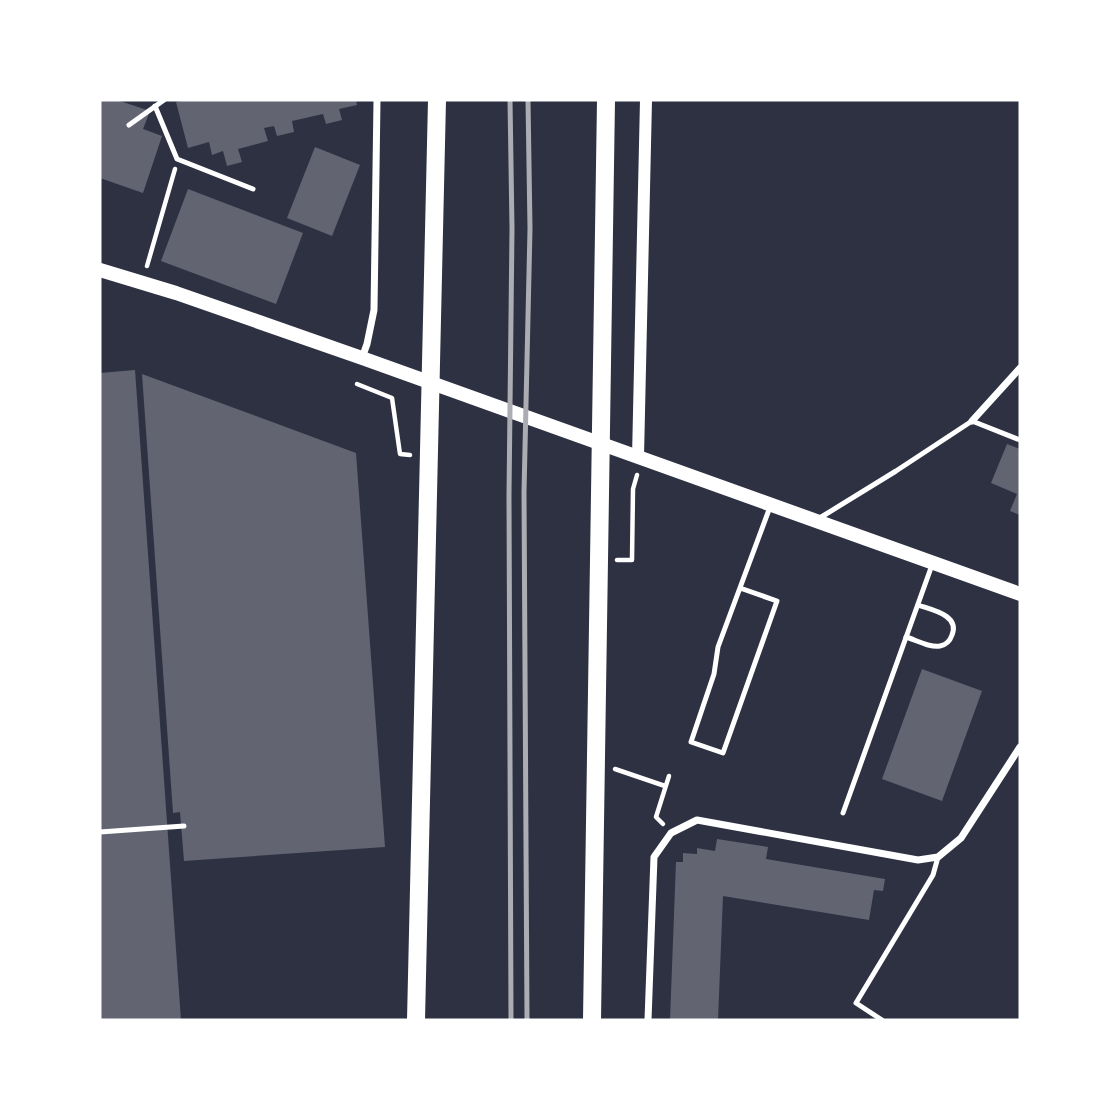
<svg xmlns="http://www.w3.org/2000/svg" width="1120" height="1120" font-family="Cabin,sans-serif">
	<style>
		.building { fill: #626471 }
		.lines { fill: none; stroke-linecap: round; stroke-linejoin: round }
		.path { stroke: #fff; stroke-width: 4.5 }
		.service { stroke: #fff; stroke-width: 5 }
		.minor { stroke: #fff; stroke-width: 7 }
		.tertiary { stroke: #fff; stroke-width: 12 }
		.secondary { stroke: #fff; stroke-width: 14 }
		.primary { stroke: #fff; stroke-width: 18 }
		.rail { stroke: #abadb3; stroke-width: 5 }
	</style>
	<rect width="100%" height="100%" fill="#2d3142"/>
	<g class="building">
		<path d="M 100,100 L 117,100 L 150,111 L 143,129 L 162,136 L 143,193 L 100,178 Z"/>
		<path d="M 186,100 L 356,100 L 357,105 L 339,109 L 342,120 L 326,124 L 323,114 L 292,121 L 294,132 L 277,136 L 274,126 L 264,128 L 268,141 L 238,149 L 242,162 L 227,166 L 223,151 L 212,155 L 209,142 L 188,148 L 176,102 Z"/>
		<path d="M 315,147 L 360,165 L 332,236 L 287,218 Z"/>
		<path d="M 188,189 L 303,233 L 276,304 L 161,261 Z"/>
		<path d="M 135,370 L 181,1020 L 100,1020 L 100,373 Z"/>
		<path d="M 142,374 L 356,453 L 385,847 L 184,861 L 180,812 L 173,813 Z"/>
		<path d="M 1007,444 L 1020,449 L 1020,515 L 1010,511 L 1017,494 L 991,483 Z"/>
		<path d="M 922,669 L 982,691 L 942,801 L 882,779 Z"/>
		<path d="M 717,839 L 768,847 L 766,859 L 885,879 L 883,891 L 874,890 L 869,920 L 723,896 L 718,1020 L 670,1020 L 676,862 L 683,862 L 683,853 L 697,854 L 697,848 L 715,851 Z"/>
	</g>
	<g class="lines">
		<g class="path">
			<path d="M 147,266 L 175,169"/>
			<path d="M 357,384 L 392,398 L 400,454 L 410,455"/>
			<path d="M 617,560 L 632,560 L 633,489 L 637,475"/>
			<path d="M 615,769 L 665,786"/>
			<path d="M 663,824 L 656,817 L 669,776"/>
		</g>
		<g class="service">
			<path d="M 155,106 L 177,159 L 253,189"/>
			<path d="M 129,125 L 164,100"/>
			<path d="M 818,519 L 896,471 L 972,421 L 1020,440"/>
			<path d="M 740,588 L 777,601 L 723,753 L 691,742 L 714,674 L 718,647 L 770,507"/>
			<path d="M 906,637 C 916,640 930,648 940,646 C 945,645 950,641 952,635 C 960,615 932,610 918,605"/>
			<path d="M 843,813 L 932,565"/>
			<path d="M 100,832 L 184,826"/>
			<path d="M 882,1020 L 856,1003 L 933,875 L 938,857"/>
		</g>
		<g class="minor">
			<path d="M 362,358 L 367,344 L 374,310 L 377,100"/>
			<path d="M 972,421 L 1020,368"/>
			<path d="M 648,1020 L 654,857 L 671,833 L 697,820 L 918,860 L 938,857 L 961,838 L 1020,747"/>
		</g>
		<path class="tertiary" d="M 638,457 L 646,100"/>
		<path class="secondary" d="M 100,270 L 176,293 L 362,358 L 1020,594"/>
		<g class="primary">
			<path d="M 416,1020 L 437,100"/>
			<path d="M 592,1020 L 606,100"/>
		</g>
		<g class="rail">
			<path d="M 510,100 L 512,229 L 509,495 L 511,1020"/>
			<path d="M 527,1020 L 524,492 L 530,229 L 528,100"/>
		</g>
	</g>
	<rect width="1120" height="1120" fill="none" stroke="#ffffff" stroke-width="203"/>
</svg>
